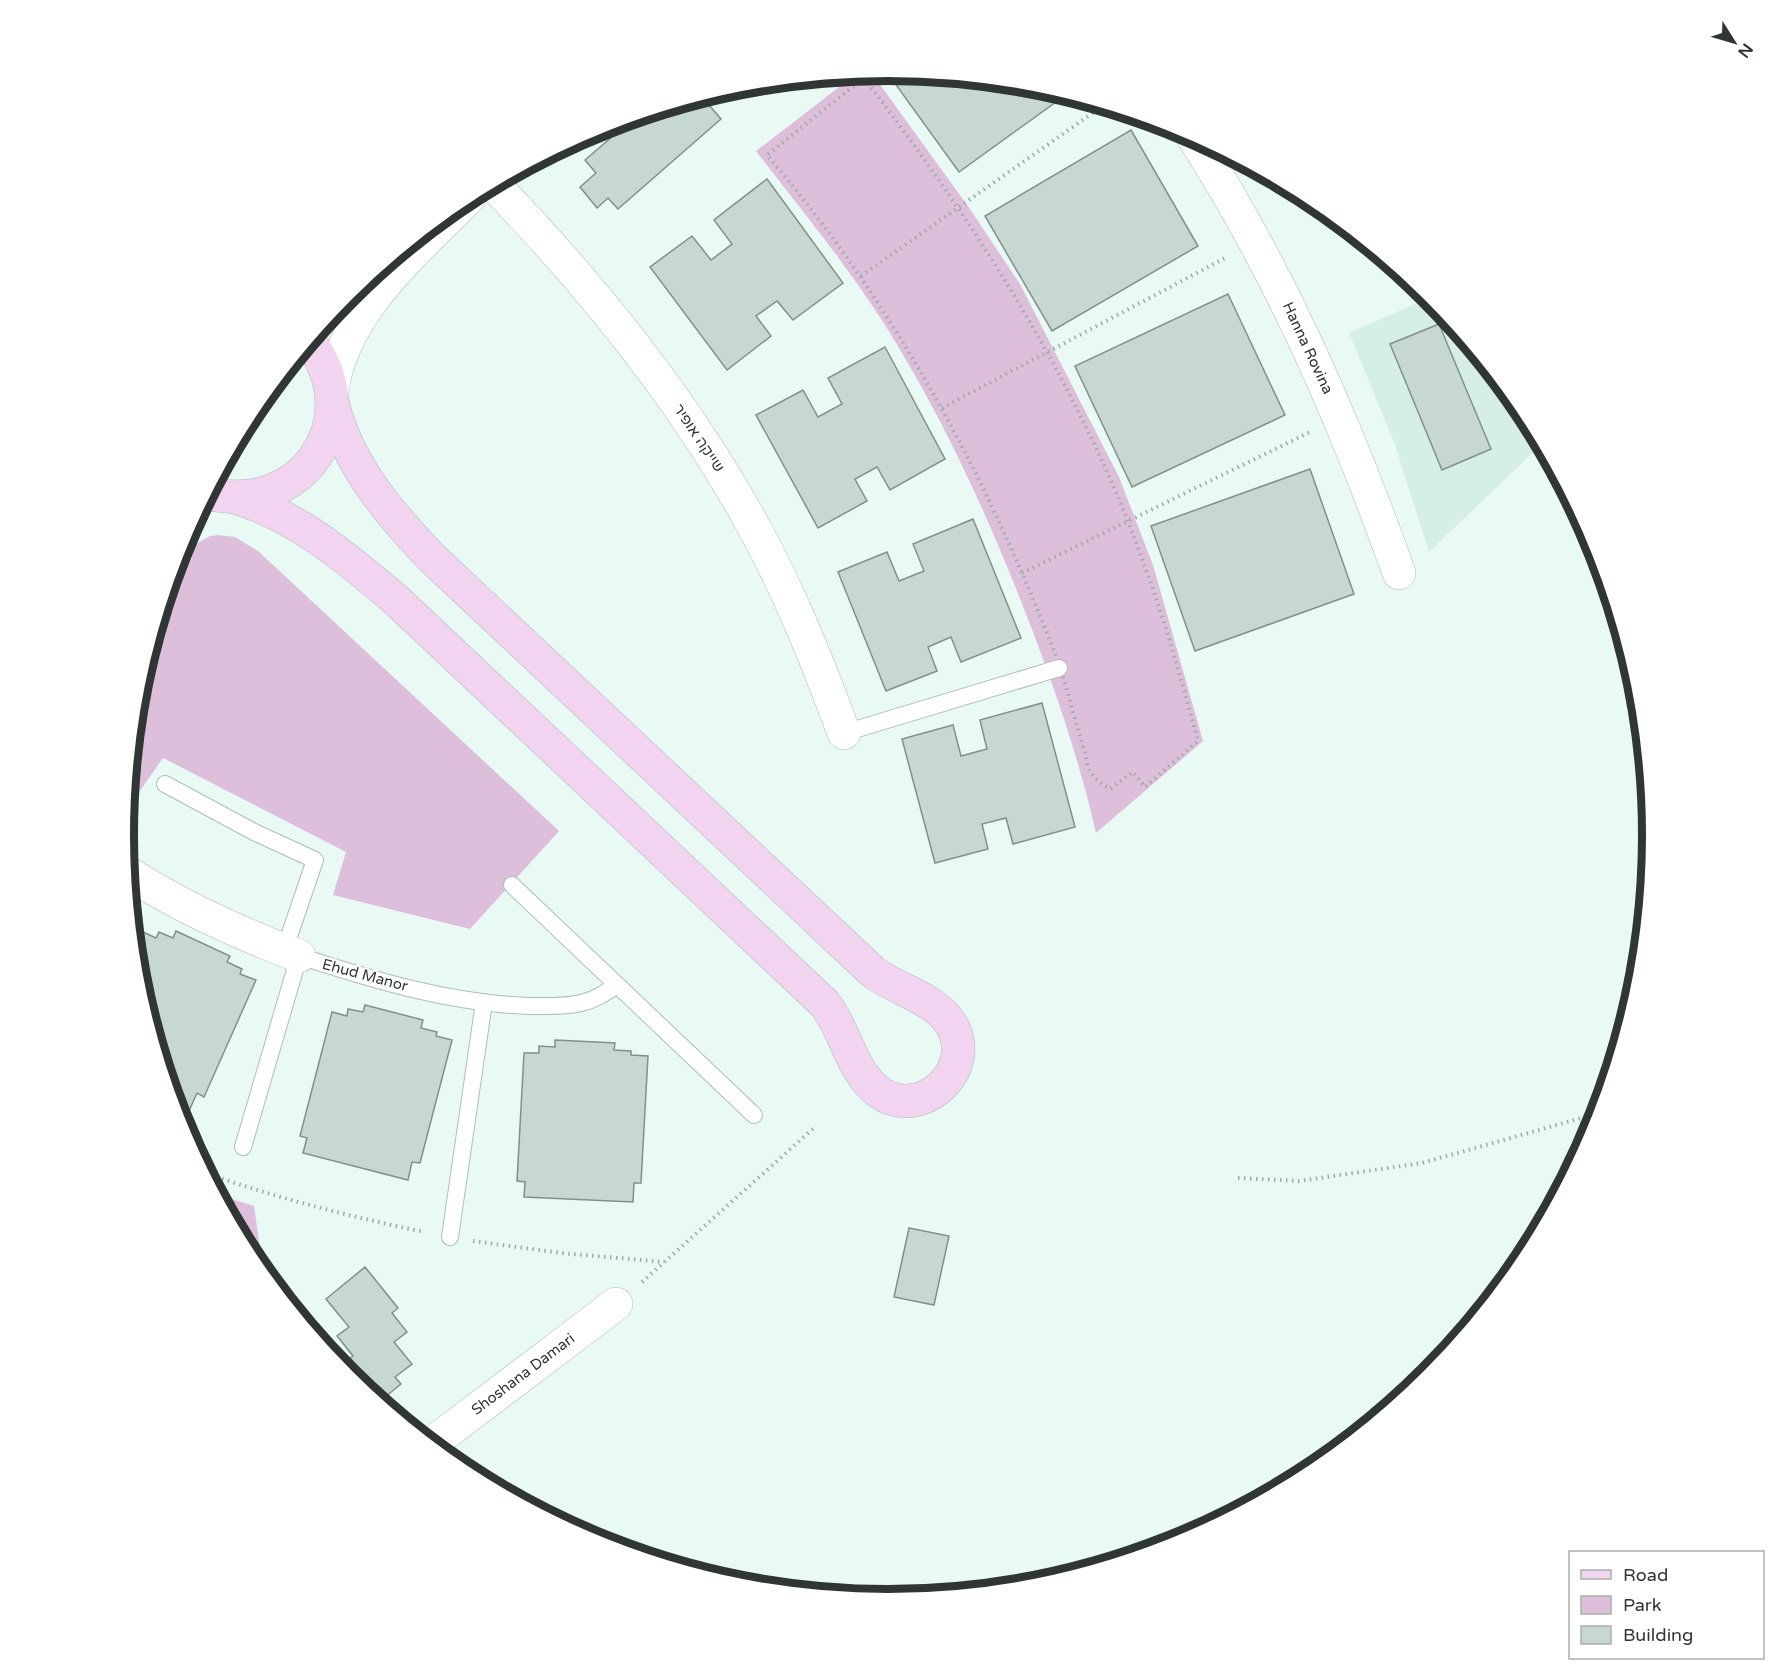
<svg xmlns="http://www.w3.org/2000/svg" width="1776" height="1671" font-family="'Varela Round',Heebo,sans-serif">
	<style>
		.built { fill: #d6efe6 }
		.green { fill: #debfdb }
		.building { fill: #c7d8d2; stroke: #80908b; stroke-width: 1.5 }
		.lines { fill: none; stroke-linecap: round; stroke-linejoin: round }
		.lane-casing { stroke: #adbdb7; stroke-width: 18 }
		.street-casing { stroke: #adbdb7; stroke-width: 34 }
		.secondary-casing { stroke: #adbdb7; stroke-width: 34 }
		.path { stroke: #9eaaa6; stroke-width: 4; stroke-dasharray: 1.5 4.5; stroke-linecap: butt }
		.lane { stroke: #fff; stroke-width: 16 }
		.street { stroke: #fff; stroke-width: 33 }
		.secondary { stroke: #f2d3f0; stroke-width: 33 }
		.labels { text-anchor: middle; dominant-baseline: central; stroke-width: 4.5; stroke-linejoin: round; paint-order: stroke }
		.street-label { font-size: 15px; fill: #303634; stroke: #fff }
		.rim { fill: none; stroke: #303634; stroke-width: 8 }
	</style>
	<rect width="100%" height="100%" fill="#e9faf4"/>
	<path class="built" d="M 1431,297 L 1524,411 L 1542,444 L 1429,552 L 1394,442 L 1349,333 Z"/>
	<g class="green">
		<path d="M 871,72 L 970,209 L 1020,284 L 1119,477 L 1153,565 L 1203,741 L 1096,833 C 1078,754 1051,677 1021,601 C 983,505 940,413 885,325 C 846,264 800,208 756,151 L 856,74 Z"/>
		<path d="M 218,535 L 235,537 L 258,551 L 559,831 L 470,929 L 333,895 L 346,852 L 163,758 L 125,812 L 138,686 L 175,563 L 192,546 L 210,536 Z"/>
		<path d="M 216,1194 L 254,1206 L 264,1276 L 252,1260 Z"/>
	</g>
	<g class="building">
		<path d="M 886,71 L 1038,85 L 1067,94 L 959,172 Z"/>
		<path d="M 716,92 L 719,96 L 709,105 L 721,119 L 618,209 L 608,198 L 597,208 L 580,187 L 596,173 L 585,160 L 635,117 Z"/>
		<path d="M 1131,130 L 1198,246 L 1052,331 L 985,216 Z"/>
		<path d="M 767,179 L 843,283 L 793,320 L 777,301 L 756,316 L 771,336 L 727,370 L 650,267 L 692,236 L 711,260 L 732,244 L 714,220 Z"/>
		<path d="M 1228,294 L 1285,415 L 1132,487 L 1075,366 Z"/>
		<path d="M 1439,324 L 1491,449 L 1442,470 L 1390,344 Z"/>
		<path d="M 885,347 L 945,459 L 890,490 L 877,467 L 855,479 L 867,501 L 818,528 L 756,415 L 803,390 L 818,417 L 842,404 L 828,378 Z"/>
		<path d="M 1310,469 L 1354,594 L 1195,651 L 1151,526 Z"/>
		<path d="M 973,519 L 1021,638 L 961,662 L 951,637 L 928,647 L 937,671 L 886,691 L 838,572 L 887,552 L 899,581 L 924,571 L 913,544 Z"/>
		<path d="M 1042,703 L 1075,827 L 1013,844 L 1006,818 L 982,824 L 988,849 L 935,863 L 902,739 L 953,725 L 961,756 L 987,749 L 980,720 Z"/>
		<path d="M 176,931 L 230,956 L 227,962 L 242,969 L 240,974 L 256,980 L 204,1097 L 197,1093 L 189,1111 L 174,1105 L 138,984 L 134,950 L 143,932 L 156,938 L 159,932 L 173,938 Z"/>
		<path d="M 365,1005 L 423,1020 L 421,1028 L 437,1032 L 436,1036 L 452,1040 L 420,1163 L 412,1162 L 408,1180 L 303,1153 L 307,1138 L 300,1136 L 332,1012 L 347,1016 L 348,1009 L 363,1012 Z"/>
		<path d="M 555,1040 L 615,1043 L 614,1050 L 631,1051 L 631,1055 L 648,1056 L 641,1183 L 634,1183 L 633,1202 L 524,1197 L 525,1182 L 517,1181 L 524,1053 L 539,1053 L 539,1046 L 555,1047 Z"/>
		<path d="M 909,1228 L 949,1236 L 934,1305 L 894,1297 Z"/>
		<path d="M 365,1267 L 398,1308 L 392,1313 L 407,1332 L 394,1342 L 412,1364 L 395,1377 L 401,1384 L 379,1402 L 347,1376 L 339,1367 L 353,1356 L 337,1336 L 349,1327 L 326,1299 Z"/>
	</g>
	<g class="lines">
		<g class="lane-casing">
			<g id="lane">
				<path d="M 844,733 L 1059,668"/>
				<path d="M 165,784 L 254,832 L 315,860 L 284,951"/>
				<path d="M 512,885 L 754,1115"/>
				<path d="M 243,1147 L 299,956 C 373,980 452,1004 531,1006 C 547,1006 565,1007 581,1003 C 595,1000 605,993 617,985"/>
				<path d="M 450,1237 L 484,1002"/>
			</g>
		</g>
		<g class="street-casing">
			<g id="street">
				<path d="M 1192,135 C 1280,272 1345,421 1399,573"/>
				<path d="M 493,184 C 593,287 686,402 755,529 C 791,595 818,663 844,733"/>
				<path d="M 332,390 C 343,310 417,251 470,196"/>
				<path d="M 127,872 C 180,907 239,933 299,956"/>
				<path d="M 430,1445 L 616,1304"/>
			</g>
		</g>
		<g class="secondary-casing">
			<g id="secondary">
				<path d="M 208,493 C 302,517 369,419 309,341"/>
				<path d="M 237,498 C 299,517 346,558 395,599 L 825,1004 C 845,1030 850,1065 873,1087 C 917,1130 989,1064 944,1015 C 929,998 893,987 873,972 L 432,558 C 389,513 349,467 333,405"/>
			</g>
		</g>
		<g class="path">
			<path d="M 864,78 C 955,197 1033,314 1097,450 C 1141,543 1172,642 1198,741 L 1145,787 L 1133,772 L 1110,789 C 1102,784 1094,779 1090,771 C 1087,766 1086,759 1085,753 C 1080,737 1076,721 1071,705 C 1063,673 1051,641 1038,611 C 970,445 883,291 767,155 Z"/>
			<path d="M 861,276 L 1104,105"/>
			<path d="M 942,408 L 1225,258"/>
			<path d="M 1022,573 L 1310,432"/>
			<path d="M 205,1173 C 278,1198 350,1217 425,1232"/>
			<path d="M 1238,1178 L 1299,1181 L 1422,1163 L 1599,1113"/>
			<path d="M 473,1241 L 561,1253 L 664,1262"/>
			<path d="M 642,1282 L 815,1127"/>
		</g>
		<use href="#lane" class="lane"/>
		<use href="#street" class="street"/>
		<use href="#secondary" class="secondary"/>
	</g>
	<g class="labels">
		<g class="street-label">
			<text transform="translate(1308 348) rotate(65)">Hanna Rovina</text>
			<text transform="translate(699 438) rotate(56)">שייקה אופיר</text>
			<text transform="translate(365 975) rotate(15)">Ehud Manor</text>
			<text transform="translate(523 1374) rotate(-37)">Shoshana Damari</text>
		</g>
	</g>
	<path d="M0 0H1776V1671H0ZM134 835a754 754 0 1 1 1508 0a754 754 0 1 1-1508 0Z" fill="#fff" fill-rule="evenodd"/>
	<path class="rim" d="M134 835a754 754 0 1 1 1508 0a754 754 0 1 1-1508 0Z"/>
	<rect x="1569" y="1551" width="195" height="108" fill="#ffffff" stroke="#acafae" stroke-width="1.5"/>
	<rect x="1581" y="1570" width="30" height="9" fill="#f2d3f0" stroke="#acafae" stroke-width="1.5"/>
	<text x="1623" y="1581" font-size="18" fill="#303634">Road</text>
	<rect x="1581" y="1596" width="30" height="18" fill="#debfdb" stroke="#acafae" stroke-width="1.5"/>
	<text x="1623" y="1611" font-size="18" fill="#303634">Park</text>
	<rect x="1581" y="1626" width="30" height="18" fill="#c7d8d2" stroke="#acafae" stroke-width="1.5"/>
	<text x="1623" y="1641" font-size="18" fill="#303634">Building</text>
	<g transform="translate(1734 42) rotate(127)" stroke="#ffffff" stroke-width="4.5" paint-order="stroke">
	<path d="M0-4.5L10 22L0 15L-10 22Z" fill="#303634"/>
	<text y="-9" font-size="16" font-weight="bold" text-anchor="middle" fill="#303634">N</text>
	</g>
</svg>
